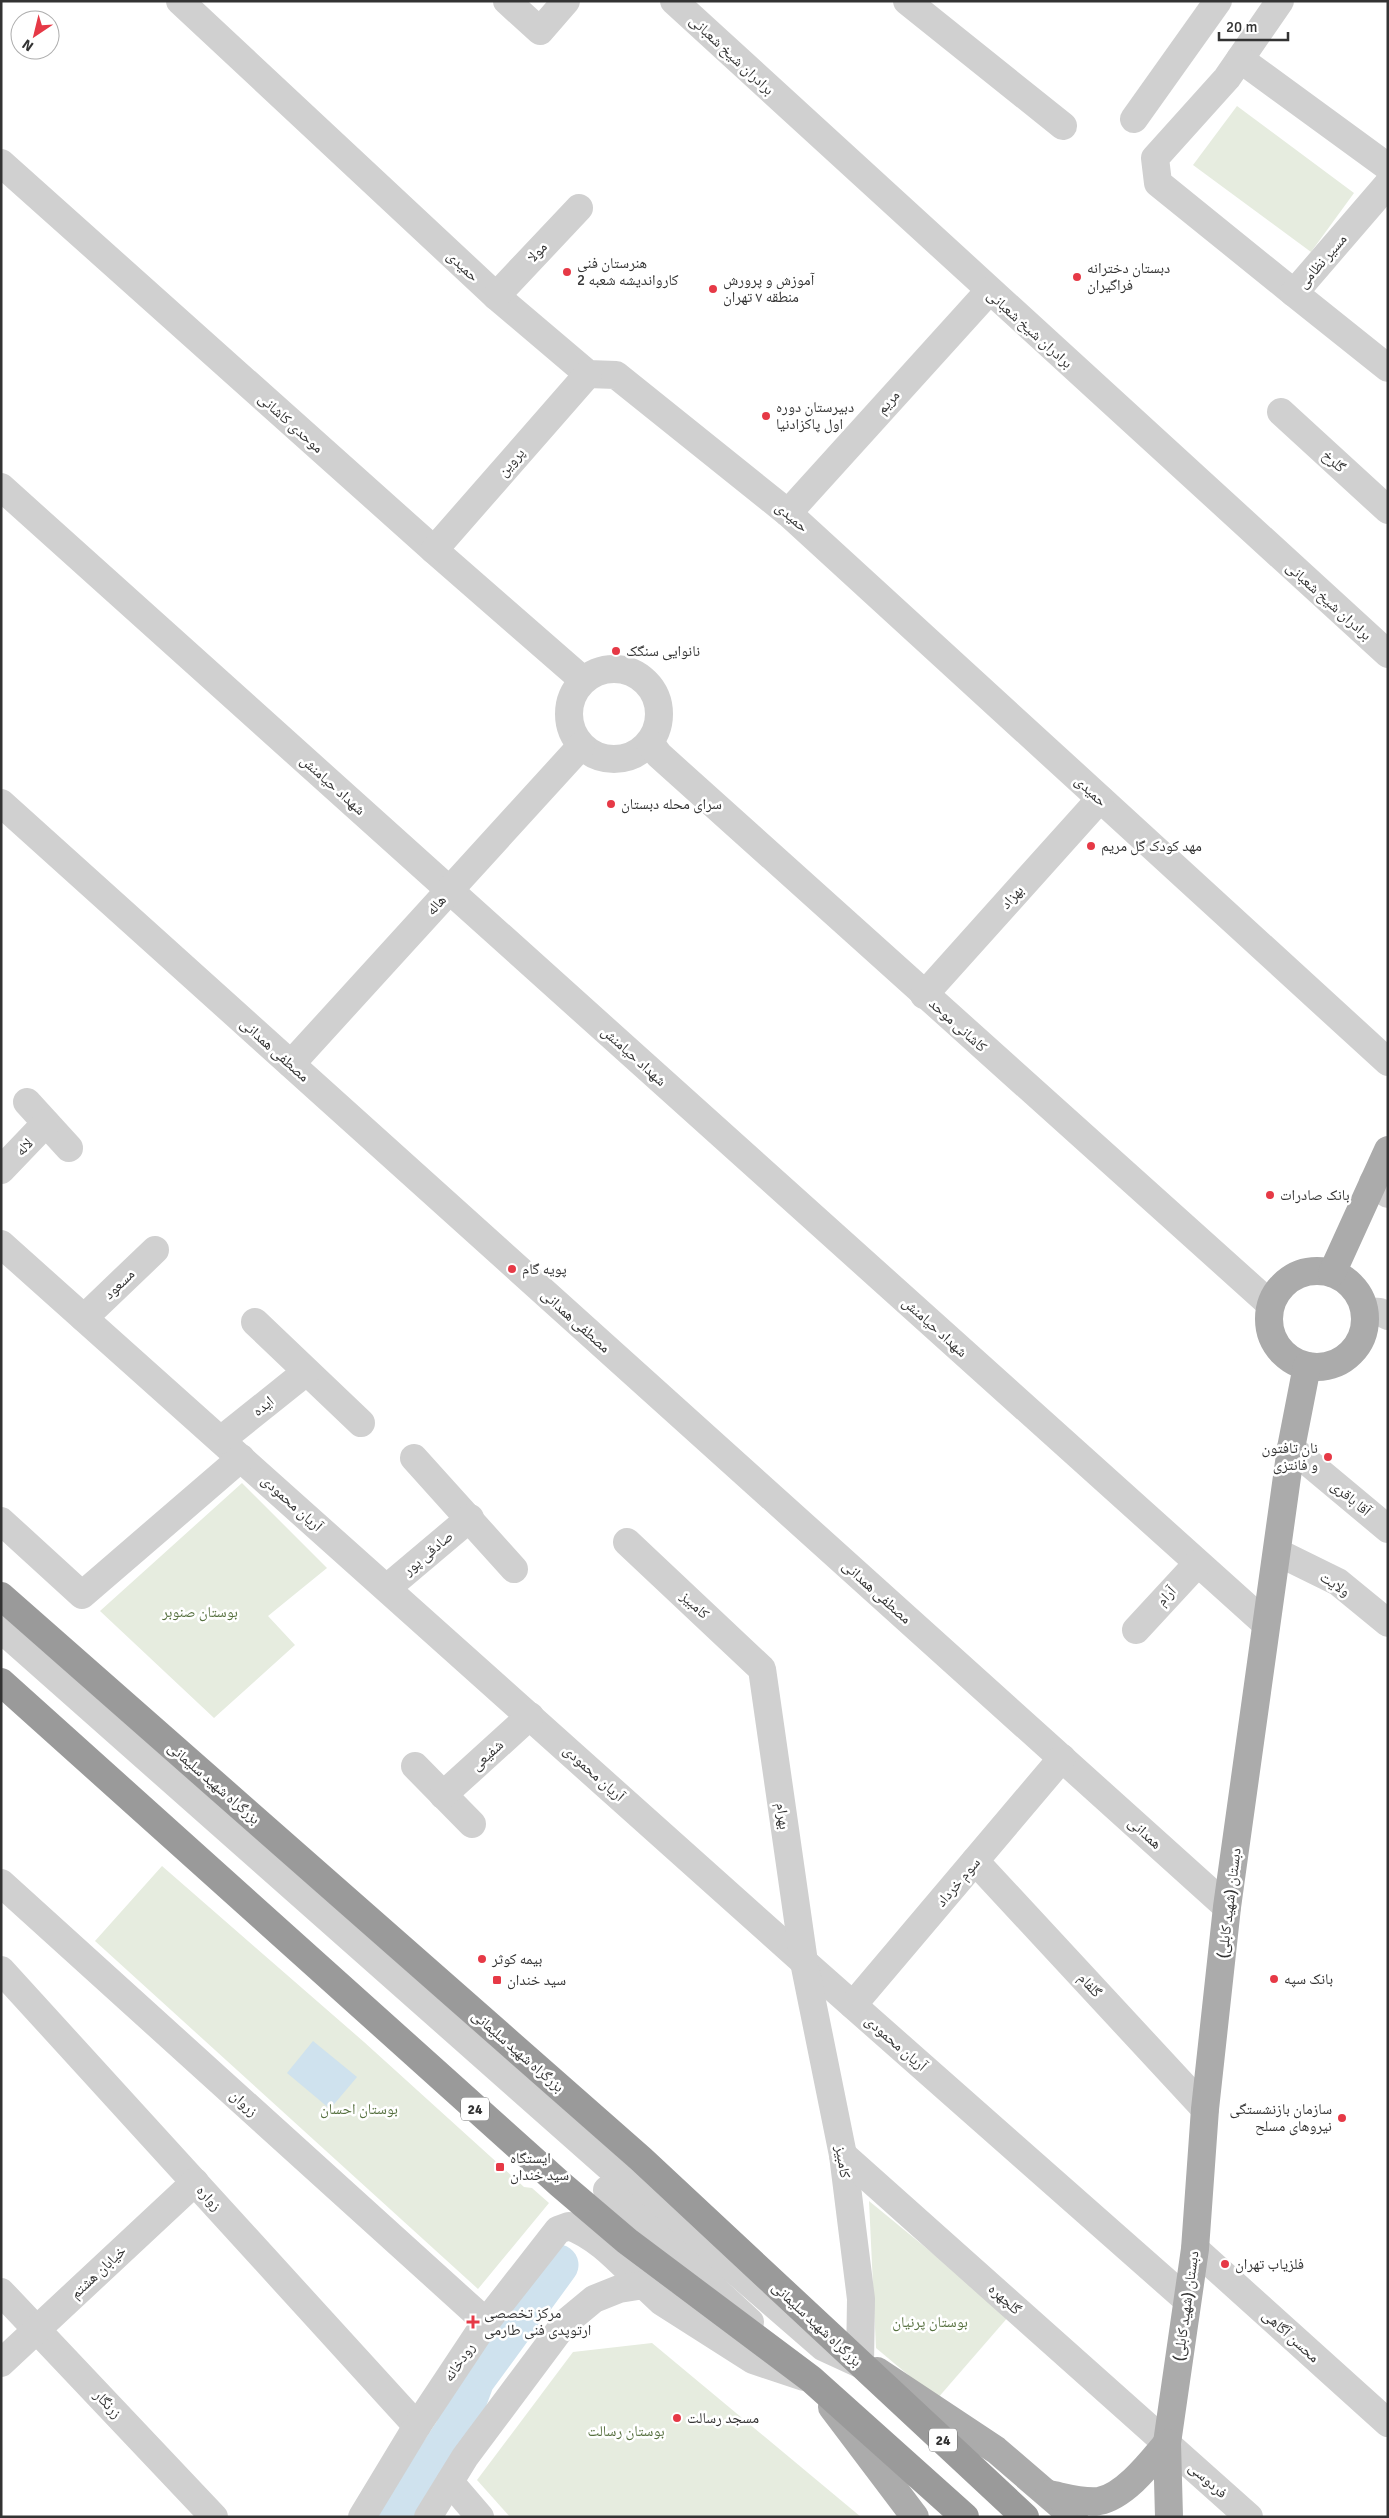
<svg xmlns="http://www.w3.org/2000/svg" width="1389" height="2518" font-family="Signika,'Noto Naskh Arabic',sans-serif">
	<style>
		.green { fill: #e6ecdf }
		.water { fill: #cfe2ee }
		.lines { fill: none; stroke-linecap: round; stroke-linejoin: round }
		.river { stroke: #cfe2ee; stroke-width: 41 }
		.minor { stroke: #d0d0d0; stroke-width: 28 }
		.major { stroke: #ababab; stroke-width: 28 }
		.highway { stroke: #9a9a9a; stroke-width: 28 }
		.poi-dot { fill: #e63946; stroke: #fff; stroke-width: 2 }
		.labels { text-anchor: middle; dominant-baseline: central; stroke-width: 5; stroke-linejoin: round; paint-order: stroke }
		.shield { fill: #fff; stroke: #707070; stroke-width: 1 }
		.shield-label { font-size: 14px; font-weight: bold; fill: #333 }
		.street-label { font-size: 15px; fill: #333; stroke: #fff }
		.poi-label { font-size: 15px; fill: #333; stroke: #fff; text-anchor: start }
		.park-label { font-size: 15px; fill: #56703f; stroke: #fff }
	</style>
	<rect width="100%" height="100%" fill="#fff"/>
	<g class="green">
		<path d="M 1237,106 L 1354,193 L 1311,252 L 1193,165 Z"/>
		<path d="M 242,1483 L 327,1568 L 268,1616 L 295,1645 L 214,1718 L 100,1611 Z"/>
		<path d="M 162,1866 L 364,2042 L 524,2187 L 532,2188 L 549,2203 L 478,2289 L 95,1941 Z"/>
		<path d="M 869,2201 L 1009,2316 L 937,2399 L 876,2348 Z"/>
		<path d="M 652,2343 L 861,2517 L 510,2517 L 477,2480 L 573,2352 Z"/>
	</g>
	<path class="water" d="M 313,2041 L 357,2077 L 330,2109 L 287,2073 Z"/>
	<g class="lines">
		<path class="river" d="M 398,2517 L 455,2431 L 474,2380 L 558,2265"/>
		<g class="minor">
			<path d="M 180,1 L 496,296 L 588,374 L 616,375 L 788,513 L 1388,1062"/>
			<path d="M 507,1 L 540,31 L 566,1"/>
			<path d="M 674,1 L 1388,654"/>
			<path d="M 907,1 L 1063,126"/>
			<path d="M 1280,1 L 1227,78 L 1155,158 L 1158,183 L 1294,293"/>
			<path d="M 1240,59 L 1388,167"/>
			<path d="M 1134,119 L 1218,1"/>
			<path d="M 1,163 L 434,550 L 583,680"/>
			<path d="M 1388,184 L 1294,293 L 1388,368"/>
			<path d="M 496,296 L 579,208"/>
			<path d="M 1281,412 L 1388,510"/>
			<path d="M 1,487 L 1266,1624"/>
			<path d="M 788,513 L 989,291"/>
			<path d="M 434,550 L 588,374"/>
			<circle cx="614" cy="714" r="45"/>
			<path d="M 650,743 L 659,755 L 1270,1304"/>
			<path d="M 1,803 L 1227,1907"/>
			<path d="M 924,995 L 1100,799"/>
			<path d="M 291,1064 L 581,746"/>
			<path d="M 27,1102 L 69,1148"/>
			<path d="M 1,1170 L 46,1123"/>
			<path d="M 1373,1182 L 1388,1194"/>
			<path d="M 1,1244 L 804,1962 L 1187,2300"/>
			<path d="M 1365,1311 L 1380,1312 L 1388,1316"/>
			<path d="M 84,1318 L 155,1250"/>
			<path d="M 255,1322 L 361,1423"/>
			<path d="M 221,1440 L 306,1372"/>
			<path d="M 1291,1448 L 1388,1529"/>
			<path d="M 414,1458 L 514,1569"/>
			<path d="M 1,1521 L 82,1595 L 241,1458"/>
			<path d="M 1277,1552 L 1338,1582 L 1388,1623"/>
			<path d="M 387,1588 L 470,1518"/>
			<path d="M 1,1629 L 642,2196 L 739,2274 L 823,2347 L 860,2364 L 861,2299 L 843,2155 L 804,1962 L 762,1669 L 627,1542"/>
			<path d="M 1136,1630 L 1197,1564"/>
			<path d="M 415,1766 L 472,1824"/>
			<path d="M 443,1795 L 530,1716"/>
			<path d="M 975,1861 L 1205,2109"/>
			<path d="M 1,1883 L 486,2322"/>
			<path d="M 1,1970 L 417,2426"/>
			<path d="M 853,2005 L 1062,1758"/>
			<path d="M 843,2155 L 1249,2517"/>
			<path d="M 607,2190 L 750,2322"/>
			<path d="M 1195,2249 L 1388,2423"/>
			<path d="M 1,2292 L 214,2517"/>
			<path d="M 1,2363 L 195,2182"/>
			<path d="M 450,2482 L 480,2517"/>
			<path d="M 362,2517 L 417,2426 L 486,2322 L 558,2230 L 569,2226 C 599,2237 621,2263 644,2285"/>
			<path d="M 428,2517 L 465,2457 L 565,2323 L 594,2299 L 619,2289 L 644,2285 L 662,2302 L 753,2360 L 804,2377"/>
		</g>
		<g class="major">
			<circle cx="1317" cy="1319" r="48"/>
			<path d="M 1332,1273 L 1388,1150"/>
			<path d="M 877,2371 L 996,2450 L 1074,2517"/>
			<path d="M 832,2407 L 915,2517"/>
			<path d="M 1167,2443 L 1195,2249 L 1205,2109 L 1227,1907 L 1291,1448 L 1307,1366"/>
			<path d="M 1049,2494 C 1064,2497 1083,2503 1099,2501 C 1125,2496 1151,2462 1167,2443 L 1169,2517"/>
		</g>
		<g class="highway">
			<path d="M 1,1596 L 641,2159 L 1025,2517"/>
			<path d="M 1,1682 L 560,2184 L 627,2241 L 811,2379 L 965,2517"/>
		</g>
	</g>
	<g class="poi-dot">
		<circle cx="567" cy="272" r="5"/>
		<circle cx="1077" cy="277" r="5"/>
		<circle cx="713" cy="289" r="5"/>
		<circle cx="766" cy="416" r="5"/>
		<circle cx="616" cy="651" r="5"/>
		<circle cx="611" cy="804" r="5"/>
		<circle cx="1091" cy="846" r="5"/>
		<circle cx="1270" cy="1195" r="5"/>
		<circle cx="512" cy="1269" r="5"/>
		<circle cx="1328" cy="1457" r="5"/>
		<circle cx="482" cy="1959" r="5"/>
		<circle cx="1274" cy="1979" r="5"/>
		<rect x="492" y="1975" width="10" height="10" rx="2.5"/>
		<circle cx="1342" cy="2118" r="5"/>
		<rect x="495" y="2162" width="10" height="10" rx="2.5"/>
		<circle cx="1225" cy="2264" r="5"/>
		<path d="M470.5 2314.5h5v5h5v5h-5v5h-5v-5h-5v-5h5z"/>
		<circle cx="677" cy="2418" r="5"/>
	</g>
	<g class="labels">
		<g class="shield">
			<rect x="461" y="2097.5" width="28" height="23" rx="4"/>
			<rect x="929" y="2428.5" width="28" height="23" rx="4"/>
		</g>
		<g class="shield-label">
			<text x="475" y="2109">24</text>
			<text x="943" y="2440">24</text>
		</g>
		<g class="street-label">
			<text transform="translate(732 55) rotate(43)">برادران شیخ شعبانی</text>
			<text transform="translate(537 252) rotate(-47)">مولا</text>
			<text transform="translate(1322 261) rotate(-49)">مسیر نظامی</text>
			<text transform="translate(463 266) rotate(43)">حمیدی</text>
			<text transform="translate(1030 329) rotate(42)">برادران شیخ شعبانی</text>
			<text transform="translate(888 402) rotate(-48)">مریم</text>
			<text transform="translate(291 423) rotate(42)">موحدی کاشانی</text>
			<text transform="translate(1334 461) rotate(42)">گلرخ</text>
			<text transform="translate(511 462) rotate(-49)">پروین</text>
			<text transform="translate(792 517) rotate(41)">حمیدی</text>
			<text transform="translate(1329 601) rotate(42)">برادران شیخ شعبانی</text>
			<text transform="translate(333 785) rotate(42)">شهداد حیامنش</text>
			<text transform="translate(1091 791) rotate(43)">حمیدی</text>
			<text transform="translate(1012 897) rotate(-48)">بهزاد</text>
			<text transform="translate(436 905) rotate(-48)">هاله</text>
			<text transform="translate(958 1025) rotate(42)">کاشانی موحد</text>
			<text transform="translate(275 1050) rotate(42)">مصطفی همدانی</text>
			<text transform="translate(634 1056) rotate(42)">شهداد حیامنش</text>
			<text transform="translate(24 1147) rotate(-46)">لاله</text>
			<text transform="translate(119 1284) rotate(-44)">مسعود</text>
			<text transform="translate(576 1321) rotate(42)">مصطفی همدانی</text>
			<text transform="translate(935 1327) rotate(42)">شهداد حیامنش</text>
			<text transform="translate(263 1406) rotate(-39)">ایده</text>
			<text transform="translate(1351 1498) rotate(40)">آقا باقری</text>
			<text transform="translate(292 1503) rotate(42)">آریان محمودی</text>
			<text transform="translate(428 1553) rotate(-40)">صادقی پور</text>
			<text transform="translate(1335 1584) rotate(33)">ولایت</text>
			<text transform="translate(877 1592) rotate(42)">مصطفی همدانی</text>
			<text transform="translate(1166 1596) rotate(-47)">آرام</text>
			<text transform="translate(695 1605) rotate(43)">کامبیز</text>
			<text transform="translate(487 1755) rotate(-42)">شفیعی</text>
			<text transform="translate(594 1773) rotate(42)">آریان محمودی</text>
			<text transform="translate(214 1783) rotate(41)">بزرگراه شهید سلیمانی</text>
			<text transform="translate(783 1816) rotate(82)">بهرام</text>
			<text transform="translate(1145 1833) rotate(42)">همدانی</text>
			<text transform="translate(958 1882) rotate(-50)">سوم خرداد</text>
			<text transform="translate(1229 1903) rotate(-83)">دبستان (شهید کابلی)</text>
			<text transform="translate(1090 1985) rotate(47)">گلفام</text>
			<text transform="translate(896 2043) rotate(41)">آریان محمودی</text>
			<text transform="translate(518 2051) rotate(41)">بزرگراه شهید سلیمانی</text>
			<text transform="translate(244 2103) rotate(42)">زروان</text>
			<text transform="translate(843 2162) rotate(81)">کامبیز</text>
			<text transform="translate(209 2198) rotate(48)">زواره</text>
			<text transform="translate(98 2272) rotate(-43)">خیابان هشتم</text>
			<text transform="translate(1005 2299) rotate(42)">گلچهره</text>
			<text transform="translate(1186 2306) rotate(-82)">دبستان (شهید کابلی)</text>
			<text transform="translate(817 2324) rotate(43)">بزرگراه شهید سلیمانی</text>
			<text transform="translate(1291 2336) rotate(42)">محسن آگاهی</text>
			<text transform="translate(459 2362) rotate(-56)">رودخانه</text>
			<text transform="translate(108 2404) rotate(47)">زرنگار</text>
			<text transform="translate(1208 2480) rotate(42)">فردوسی</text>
		</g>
		<g class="poi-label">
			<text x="577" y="263">هنرستان فنی<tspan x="577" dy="17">کارواندیشه شعبه 2</tspan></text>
			<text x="1087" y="268">دبستان دخترانه<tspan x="1087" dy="17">فراگیران</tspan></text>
			<text x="723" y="280">آموزش و پرورش<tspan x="723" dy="17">منطقه ۷ تهران</tspan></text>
			<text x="776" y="407">دبیرستان دوره<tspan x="776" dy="17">اول پاکزادنیا</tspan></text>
			<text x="626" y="651">نانوایی سنگک</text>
			<text x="621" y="804">سرای محله دبستان</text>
			<text x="1101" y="846">مهد کودک گل مریم</text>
			<text x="1280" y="1195">بانک صادرات</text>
			<text x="522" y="1269">پویه گام</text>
			<text x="1318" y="1448" text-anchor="end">نان تافتون<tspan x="1318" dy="17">و فانتزی</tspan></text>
			<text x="492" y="1959">بیمه کوثر</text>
			<text x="1284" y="1979">بانک سپه</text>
			<text x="507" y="1980">سید خندان</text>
			<text x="1332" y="2109" text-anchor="end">سازمان بازنشستگی<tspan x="1332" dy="17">نیروهای مسلح</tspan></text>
			<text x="510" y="2158">ایستگاه<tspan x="510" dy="17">سید خندان</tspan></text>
			<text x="1235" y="2264">فلزیاب تهران</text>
			<text x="484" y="2313">مرکز تخصصی<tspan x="484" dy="17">ارتوپدی فنی طارمی</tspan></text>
			<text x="687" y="2418">مسجد رسالت</text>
		</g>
		<g class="park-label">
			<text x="200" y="1612">بوستان صنوبر</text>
			<text x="359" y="2109">بوستان احسان</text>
			<text x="930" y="2322">بوستان پرنیان</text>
			<text x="626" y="2431">بوستان رسالت</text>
		</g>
	</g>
	<rect width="1389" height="2518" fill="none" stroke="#333333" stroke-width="5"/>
	<g transform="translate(35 35) rotate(215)"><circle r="24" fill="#ffffff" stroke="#adadad"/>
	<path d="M0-4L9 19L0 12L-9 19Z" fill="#e63946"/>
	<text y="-8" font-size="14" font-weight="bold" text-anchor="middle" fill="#333333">N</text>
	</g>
	<path d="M1219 32v8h69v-8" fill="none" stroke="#333333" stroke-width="2.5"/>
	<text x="1226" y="32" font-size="15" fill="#333333" stroke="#ffffff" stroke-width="4" paint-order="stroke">20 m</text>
</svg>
